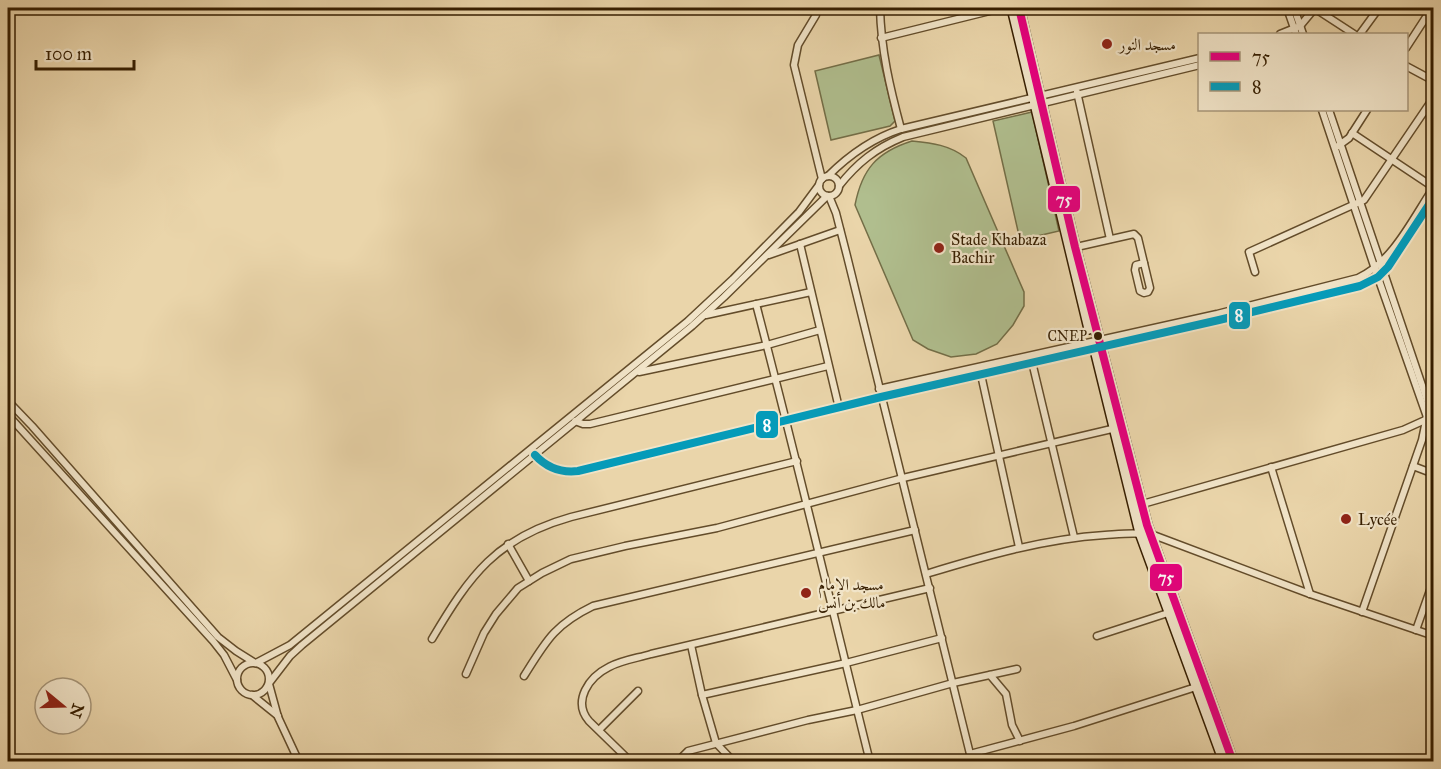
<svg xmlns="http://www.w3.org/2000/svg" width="1441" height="769" font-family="'IM FELL Great Primer',Amiri,serif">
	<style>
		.garden { fill: #b0be8e; stroke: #736e47; stroke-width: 1.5 }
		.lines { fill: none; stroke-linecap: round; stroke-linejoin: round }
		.street-casing { stroke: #634c2a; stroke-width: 9 }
		.secondary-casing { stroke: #361e00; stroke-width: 12 }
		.street { stroke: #f1e4c8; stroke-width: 6 }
		.secondary { stroke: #f1e4c8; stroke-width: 9 }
		.bus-1-casing { stroke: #f1e4c8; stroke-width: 12 }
		.bus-2-casing { stroke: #f1e4c8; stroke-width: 12 }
		.bus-1 { stroke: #e5007d; stroke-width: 8 }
		.bus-2 { stroke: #059bb9; stroke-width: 8 }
		.poi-dot { fill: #8f2418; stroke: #f1e4c8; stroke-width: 2 }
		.bus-dot { fill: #361e00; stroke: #f1e4c8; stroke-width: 2 }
		.labels { text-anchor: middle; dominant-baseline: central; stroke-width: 4.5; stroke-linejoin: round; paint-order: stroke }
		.bus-label { font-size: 14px; fill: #361e00; stroke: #f1e4c8; text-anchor: end }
		.poi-label { font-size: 16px; fill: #361e00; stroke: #f1e4c8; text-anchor: start }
		.line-badge { stroke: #f1e4c8; stroke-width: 2 }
		.badge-label { font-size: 16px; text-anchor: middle; font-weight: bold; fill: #fff }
	</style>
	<rect width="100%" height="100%" fill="#ead5aa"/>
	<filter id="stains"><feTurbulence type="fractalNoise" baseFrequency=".00333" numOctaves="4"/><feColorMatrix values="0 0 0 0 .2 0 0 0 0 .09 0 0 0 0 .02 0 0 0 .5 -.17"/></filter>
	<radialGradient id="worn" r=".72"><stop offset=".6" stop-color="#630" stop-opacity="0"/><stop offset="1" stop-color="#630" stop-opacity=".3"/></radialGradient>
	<g class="garden">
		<path d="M 879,55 L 895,121 L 890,126 L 831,140 L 815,71 Z"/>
		<path d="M 1032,112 L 1059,231 L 1020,240 L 993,121 Z"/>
		<path d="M 912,141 C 932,143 950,145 966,158 L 1024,292 L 1024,306 L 1013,325 L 997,344 L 976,354 L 951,357 L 928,349 L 913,340 L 855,205 C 862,169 877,152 912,141 Z"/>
	</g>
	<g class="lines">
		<g class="street-casing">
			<g id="street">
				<path d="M 880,8 C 881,50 890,88 901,129"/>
				<path d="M 1287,8 L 1296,34"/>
				<path d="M 1294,8 L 1303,34"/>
				<path d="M 1314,8 L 1354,34"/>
				<path d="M 816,15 L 798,45 L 794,65 L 822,179"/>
				<path d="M 1280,34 L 1300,26 L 1315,8"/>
				<path d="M 1360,34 L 1379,8"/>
				<path d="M 881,38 L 1002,8"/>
				<path d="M 1406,48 L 1432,8"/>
				<path d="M 1406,66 L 1434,81"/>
				<path d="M 1077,92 L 1110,239"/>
				<path d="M 1322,110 L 1375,269 L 1427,417"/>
				<path d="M 1329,110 L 1429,406 L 1422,440 L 1362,612"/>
				<path d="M 1352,133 L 1433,187"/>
				<path d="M 1338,146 L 1349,138 L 1367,110"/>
				<path d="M 828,176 C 848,156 873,138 901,129 L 1200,58"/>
				<circle cx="829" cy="186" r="10"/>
				<path d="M 839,186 C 857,163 876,148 903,137 L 1200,65"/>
				<path d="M 829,196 L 836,213 L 847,256 L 972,762"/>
				<path d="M 800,244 L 839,408"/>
				<path d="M 1072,248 L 1134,234 L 1138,238 L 1144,263"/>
				<path d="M 769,255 L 840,230"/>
				<path d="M 1144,263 L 1150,288 L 1148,292 L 1144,293 L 1140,291 L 1135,270 L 1136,265 Z"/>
				<path d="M 1255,272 L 1249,252 L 1364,200 L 1434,97"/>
				<path d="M 756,304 C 796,456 832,609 870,762"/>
				<path d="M 706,315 L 811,292"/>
				<path d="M 1032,362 L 1074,537"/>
				<path d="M 980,370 L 1019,547"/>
				<path d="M 639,372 L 767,345 L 820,330"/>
				<path d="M 879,389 L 1217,314 L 1358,278 C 1393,262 1413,218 1434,187"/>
				<path d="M 8,401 L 32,426 L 218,637 L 236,651 L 255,663"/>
				<path d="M 8,415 L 213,641 L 224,655 L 237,680"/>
				<path d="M 575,421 L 583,424 L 590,424 L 828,366"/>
				<path d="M 535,455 C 547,468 561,473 578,471 L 881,397 L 1219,320 L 1360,286 L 1378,277 L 1388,267 L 1434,197"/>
				<path d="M 1413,466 L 1434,474"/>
				<path d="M 1271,467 L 1310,594"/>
				<path d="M 1139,505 L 1403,430 L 1434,416"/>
				<path d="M 508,544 L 529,581"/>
				<path d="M 926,574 C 985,556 1043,539 1105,535 C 1122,534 1139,532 1156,536 L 1310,594 L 1434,636"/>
				<path d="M 1416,630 L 1434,579"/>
				<path d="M 1097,636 L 1171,612"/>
				<path d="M 432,639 C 470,575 496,538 571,517 L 797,461"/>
				<path d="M 691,645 L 702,695 L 716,743 L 734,762"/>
				<circle cx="253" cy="679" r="16"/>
				<path d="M 256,663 L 290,645 L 688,321 L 733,279 L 799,212 L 819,185"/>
				<path d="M 466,674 L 484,633 L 496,614 L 518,588 L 542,573 L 571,559 L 625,546 L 717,528 L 903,478 L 1116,428"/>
				<path d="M 990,675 L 1006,694 L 1012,725 L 1020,741"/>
				<path d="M 524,676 C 546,641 554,625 593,606 L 915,530"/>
				<path d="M 270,682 L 290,656 L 302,645 L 692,326 L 724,297 L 827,196"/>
				<path d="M 269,684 L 278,717 L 299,762"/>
				<path d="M 252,695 L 278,716"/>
				<path d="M 702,695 L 846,663 L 942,638"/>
				<path d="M 599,730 L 638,691"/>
				<path d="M 970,754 L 1074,726 L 1196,687"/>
				<path d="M 631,762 L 589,721 C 572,701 589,677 609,667 C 622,660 638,658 651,654 L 930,588"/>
				<path d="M 677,762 L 688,751 L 808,720 L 857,710 L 953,683 L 1017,669"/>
			</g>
		</g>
		<g class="secondary-casing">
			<g id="secondary">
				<path d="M 1012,8 L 1089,329"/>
				<path d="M 1019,8 L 1075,247 L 1147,525 L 1233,762"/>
				<path d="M 1096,354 L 1140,533 L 1224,762"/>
			</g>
		</g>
		<use href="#street" class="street"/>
		<use href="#secondary" class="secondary"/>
		<g class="bus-1-casing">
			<path id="bus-1" d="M 1019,8 L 1075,247 L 1147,525 L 1233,762"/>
		</g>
		<g class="bus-2-casing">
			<path id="bus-2" d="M 535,455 C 547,468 561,473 578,471 L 881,397 L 1219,320 L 1360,286 L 1378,277 L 1388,267 L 1434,197"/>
		</g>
		<use href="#bus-1" class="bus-1"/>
		<use href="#bus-2" class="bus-2"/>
	</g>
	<g class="poi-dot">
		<circle cx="1107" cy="44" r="6"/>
		<circle cx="939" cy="248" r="6"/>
		<circle cx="1346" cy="519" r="6"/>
		<circle cx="806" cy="593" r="6"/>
	</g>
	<circle class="bus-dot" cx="1098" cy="336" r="5"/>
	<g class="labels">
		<g class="bus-label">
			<text x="1087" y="336">CNEP</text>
		</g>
		<g class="poi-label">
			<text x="1119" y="44">مسجد النور</text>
			<text x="951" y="239">Stade Khabaza<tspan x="951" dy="18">Bachir</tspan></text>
			<text x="1358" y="519">Lycée</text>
			<text x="818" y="584">مسجد الإمام<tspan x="818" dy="18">مالك بن أنس</tspan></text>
		</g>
	</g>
	<g class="line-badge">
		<rect x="1047" y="185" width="34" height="28" rx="6" fill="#e5007d"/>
		<rect x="1228" y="301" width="23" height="29" rx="6" fill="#059bb9"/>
		<rect x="755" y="410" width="24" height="29" rx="6" fill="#059bb9"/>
		<rect x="1149" y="563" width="34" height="29" rx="6" fill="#e5007d"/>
	</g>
	<g class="badge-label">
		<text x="1064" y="205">75</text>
		<text x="1239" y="321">8</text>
		<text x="767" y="431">8</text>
		<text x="1166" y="583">75</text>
	</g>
	<rect width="1441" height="769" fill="none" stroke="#ead5aa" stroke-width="30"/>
	<rect x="9" y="9" width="1423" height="751" fill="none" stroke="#361e00" stroke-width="3"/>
	<rect x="15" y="15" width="1411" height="739" fill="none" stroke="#361e00" stroke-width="1.5"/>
	<rect x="1198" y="33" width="210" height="78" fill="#f1e4c8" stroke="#a69578" stroke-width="1.5"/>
	<rect x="1210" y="52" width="30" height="9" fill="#e5007d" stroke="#a69578" stroke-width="1.5"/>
	<text x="1252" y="63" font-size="18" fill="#361e00">75</text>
	<rect x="1210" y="82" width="30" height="9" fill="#059bb9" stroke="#a69578" stroke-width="1.5"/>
	<text x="1252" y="93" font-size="18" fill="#361e00">8</text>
	<g transform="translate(63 706) rotate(109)"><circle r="28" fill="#f1e4c8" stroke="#a69578" stroke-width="1.5"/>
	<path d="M0-4.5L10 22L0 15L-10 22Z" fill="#8f2418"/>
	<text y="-9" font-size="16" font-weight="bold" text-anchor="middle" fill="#361e00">N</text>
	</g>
	<path d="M36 60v9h98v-9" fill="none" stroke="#361e00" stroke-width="3"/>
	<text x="45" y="60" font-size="18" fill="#361e00" stroke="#f1e4c8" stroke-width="4.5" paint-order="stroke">100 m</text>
	<rect width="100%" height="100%" filter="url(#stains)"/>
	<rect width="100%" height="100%" fill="url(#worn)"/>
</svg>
